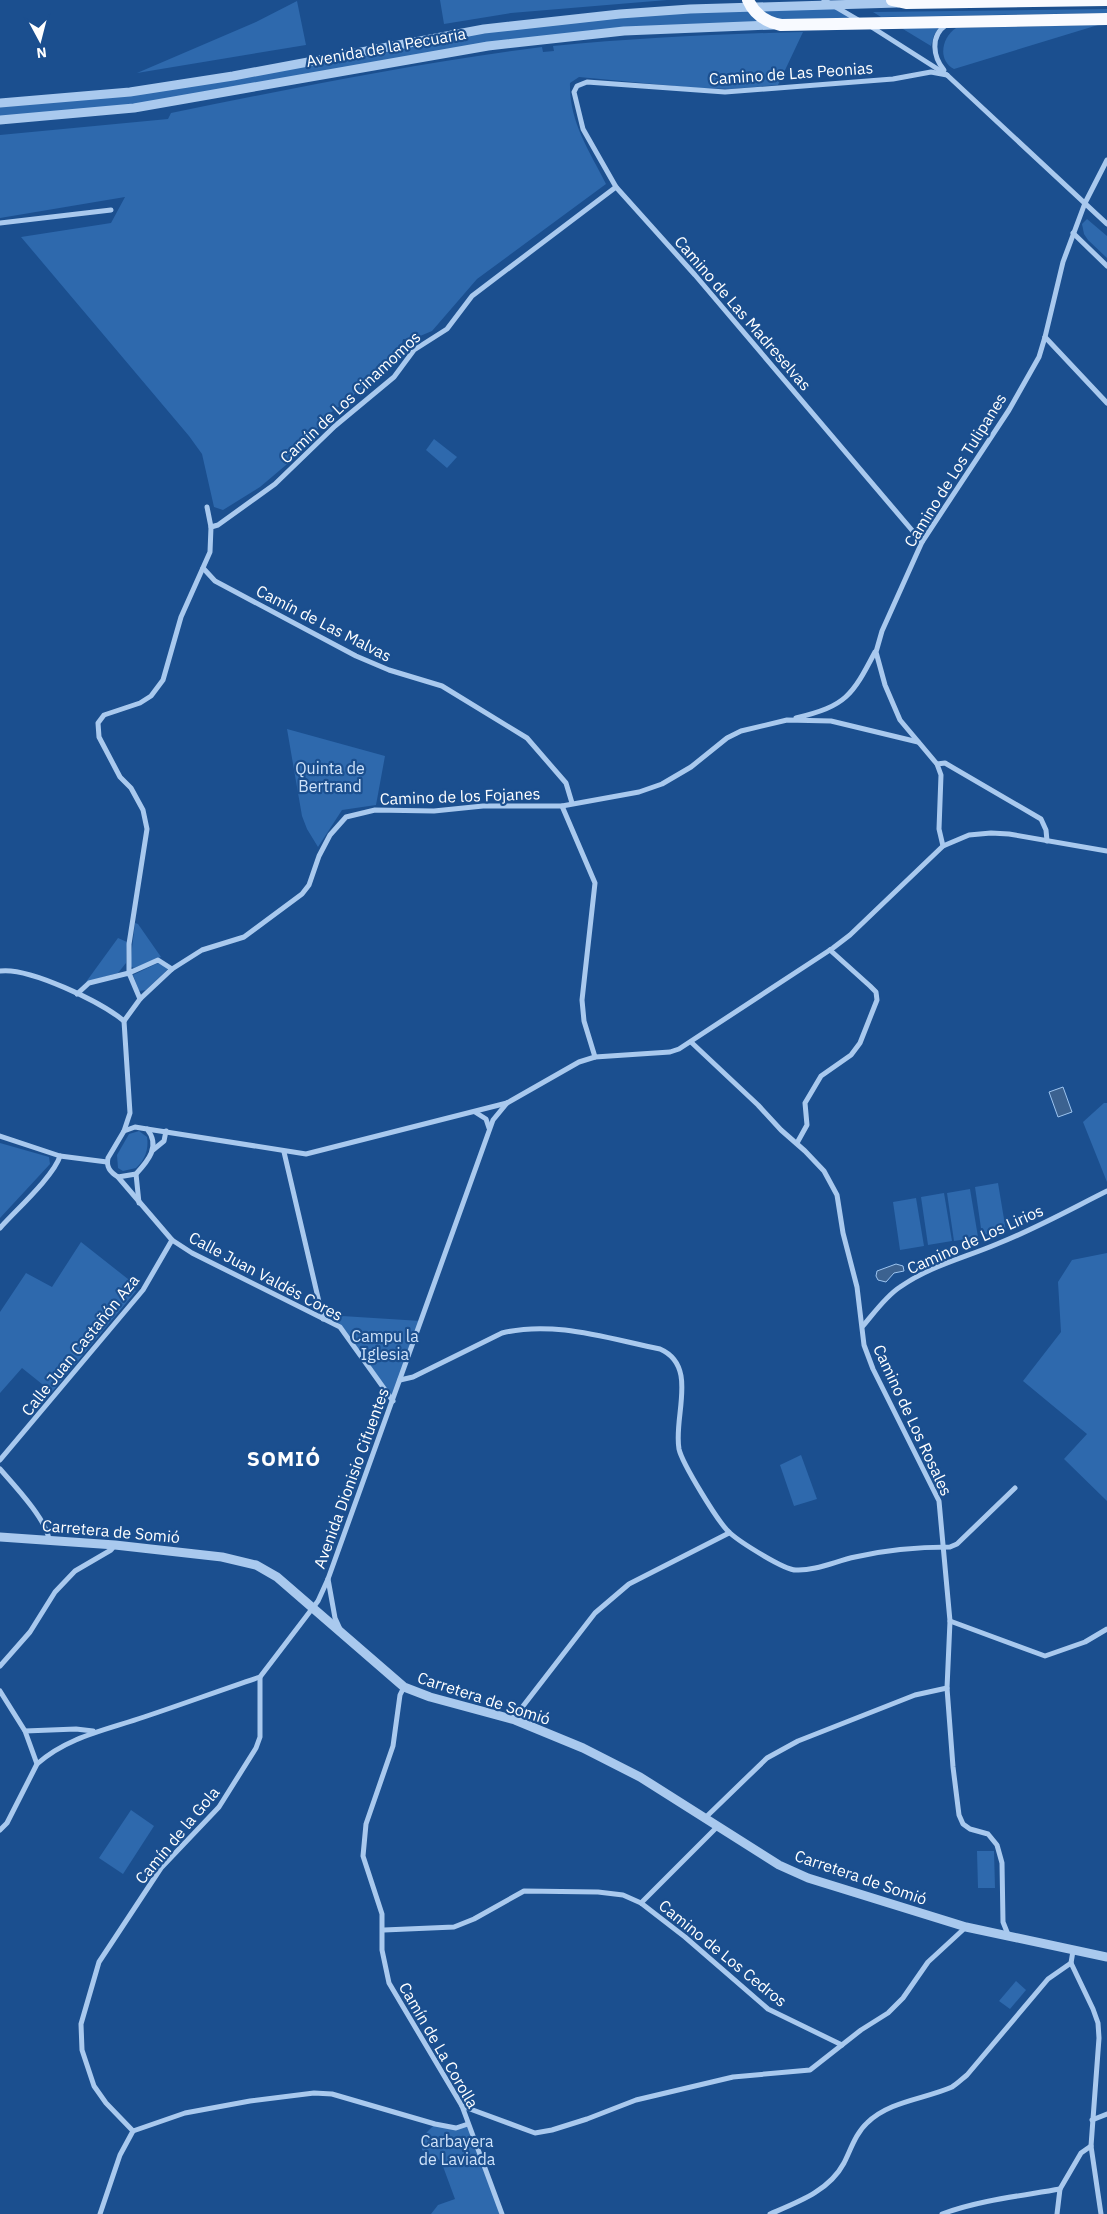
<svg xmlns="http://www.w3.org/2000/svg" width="1107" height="2214" font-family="'IBM Plex Sans',sans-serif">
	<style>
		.green { fill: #2e69ad }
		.water { fill: #3c6290; stroke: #9cc4f0 }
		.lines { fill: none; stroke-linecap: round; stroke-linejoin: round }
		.minor { stroke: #a9c9ee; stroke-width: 5 }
		.tertiary { stroke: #a9c9ee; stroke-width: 9 }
		.trunk { stroke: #f8faff; stroke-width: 12 }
		.labels { text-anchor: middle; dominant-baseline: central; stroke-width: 4.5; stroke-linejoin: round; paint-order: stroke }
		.street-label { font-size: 16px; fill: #fff; stroke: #1b4f8f }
		.park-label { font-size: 16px; fill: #cfe3fa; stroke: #1b4f8f }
		.district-label { font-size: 21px; font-weight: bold; letter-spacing: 1px; fill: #fff; stroke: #1b4f8f }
	</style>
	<rect width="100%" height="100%" fill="#1b4f8f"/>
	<g class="green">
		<path d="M 440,0 L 667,0 L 511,13 L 444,24 Z"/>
		<path d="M 297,1 L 306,45 L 137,73 L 256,22 Z"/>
		<path d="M 832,5 L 864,23 L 694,27 L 488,46 L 236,92 L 0,120 L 0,103 L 130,92 L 359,51 L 620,14 Z"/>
		<path d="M 1107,9 L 1107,13 L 881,17 L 873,12 Z"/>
		<path d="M 1098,25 L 954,69 C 937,60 942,37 956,28 Z"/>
		<path d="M 898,26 L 940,26 L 934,35 L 931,46 Z"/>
		<path d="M 803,32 L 778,85 L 731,89 L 696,88 L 579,77 L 570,83 C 569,122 589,150 606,184 L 477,279 L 432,331 L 413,339 L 403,339 L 399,359 L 323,419 L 312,440 L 286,465 L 260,487 L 223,510 L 214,507 L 202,454 L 189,436 L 21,237 L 111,223 L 125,197 L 0,218 L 0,135 L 168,119 L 171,113 C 294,88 417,63 542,47 L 543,52 L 554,51 L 553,46 C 637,38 719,34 803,32 Z"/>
		<path d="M 1087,219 L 1107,236 L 1107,258 L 1088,240 L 1084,234 L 1082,224 Z"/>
		<path d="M 434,439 L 457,457 L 447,468 L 426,450 Z"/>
		<path d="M 287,729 L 385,756 L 376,805 L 342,810 L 318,847 L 307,829 L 302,816 Z"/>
		<path d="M 135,923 L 138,924 L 161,957 L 134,968 L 130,966 Z"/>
		<path d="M 118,938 L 127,942 L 126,963 L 118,973 L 86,982 Z"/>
		<path d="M 158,963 L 169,968 L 146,990 L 139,991 L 133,975 Z"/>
		<path d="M 1104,1103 L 1107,1103 L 1107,1182 L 1083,1122 Z"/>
		<path d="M 139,1131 L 147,1137 C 149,1149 145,1160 136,1168 L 123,1171 L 118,1168 L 117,1155 L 129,1134 Z"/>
		<path d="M 0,1143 L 49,1157 L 50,1164 L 0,1218 Z"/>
		<path d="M 998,1183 L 1006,1231 L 982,1235 L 975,1187 Z"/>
		<path d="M 970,1189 L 978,1237 L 954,1241 L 947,1193 Z"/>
		<path d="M 944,1193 L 952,1241 L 928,1245 L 921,1197 Z"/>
		<path d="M 916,1198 L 924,1246 L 900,1250 L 893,1202 Z"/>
		<path d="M 81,1242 L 133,1283 L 130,1287 L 136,1291 L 52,1392 L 22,1368 L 0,1393 L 0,1312 L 26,1273 L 52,1287 Z"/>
		<path d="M 1107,1253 L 1107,1501 L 1064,1459 L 1087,1434 L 1023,1381 L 1061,1332 L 1058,1282 L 1072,1260 Z"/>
		<path d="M 342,1316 L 421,1321 L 393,1401 L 347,1335 L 332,1323 Z"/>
		<path d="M 801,1455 L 817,1499 L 794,1506 L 780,1465 Z"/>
		<path d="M 131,1810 L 154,1826 L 123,1874 L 99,1858 Z"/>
		<path d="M 977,1851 L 994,1851 L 995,1888 L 978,1888 Z"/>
		<path d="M 1016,1981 L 1026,1990 L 1010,2009 L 999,2001 Z"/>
		<path d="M 435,2124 L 456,2128 L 468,2124 L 502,2214 L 431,2214 L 438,2205 L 455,2199 L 441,2161 L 422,2150 L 421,2138 Z"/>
	</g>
	<g class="water">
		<path d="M 1063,1087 L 1072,1112 L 1058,1117 L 1049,1092 Z"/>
		<path d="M 896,1264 L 903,1266 L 904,1271 L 894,1273 L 886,1282 L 878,1280 L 876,1276 L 877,1271 Z"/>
	</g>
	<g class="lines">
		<g class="minor">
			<path d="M 824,0 L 858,20"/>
			<path d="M 870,26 L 947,75 L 1107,224"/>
			<path d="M 944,70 C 933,57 930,36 946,25"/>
			<path d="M 0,223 L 111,210"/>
			<path d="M 1073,233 L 1107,266"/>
			<path d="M 1045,337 L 1107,403"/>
			<path d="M 211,527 L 218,525 L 275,484 L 335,426 L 394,377 L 414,350 L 447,329 L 472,296 L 616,187"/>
			<path d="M 922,542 L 695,275 L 616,187 L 583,129 L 574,92 L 577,86 L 587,82 L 725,92 L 893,79 L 931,72 L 947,75"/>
			<path d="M 203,568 L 215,581 L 356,656 L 389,670 L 442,686 L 527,738 L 566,783 L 572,803"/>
			<path d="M 796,718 C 846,706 852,696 875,652"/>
			<path d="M 937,764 L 945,763 L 1041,819 L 1046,830 L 1047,841"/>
			<path d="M 562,806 L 595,883 L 582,1000 L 584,1021 L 595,1057"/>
			<path d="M 943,846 L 939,829 L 941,775 L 937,764 L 900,720 L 885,685 L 876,652 L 882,631 L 922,542 L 1009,410 L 1039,357 L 1045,337 L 1063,262 L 1085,203 L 1107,160"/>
			<path d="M 172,969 L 158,960 L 129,973 L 129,944 L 147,829 L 143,810 L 131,788 L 120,777 L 99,737 L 98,723 L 104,715 L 140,703 L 151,696 L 163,680 L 181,617 L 210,552 L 211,527 L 207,507"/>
			<path d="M 0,971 C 29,967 101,1002 124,1021"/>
			<path d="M 77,994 L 89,983 L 129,973 L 140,999"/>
			<path d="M 691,1042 L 758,1105 L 781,1130 L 805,1151 L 824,1171 L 837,1195 L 843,1233 L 857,1287 L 864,1345 L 873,1369 L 939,1501 L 950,1621 L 947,1688 L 953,1767 L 959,1815 L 963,1824 L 970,1829 L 988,1834 L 997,1845 L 1002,1863 L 1003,1922 L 1009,1937"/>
			<path d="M 475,1112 L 486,1119 L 489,1128"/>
			<path d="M 135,1127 L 147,1129 C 161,1146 148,1161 136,1174 L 118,1177 C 110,1172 106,1167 108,1158 L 124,1131 Z"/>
			<path d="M 147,1129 L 306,1154 L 507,1103 L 579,1062 L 595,1057 L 670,1052 L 679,1049 L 833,948 L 850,935 L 943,846 L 969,835 L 991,833 L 1009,834 L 1107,851"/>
			<path d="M 124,1131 L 130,1113 L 124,1021 L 140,999 L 172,969 L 202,950 L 244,937 L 302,894 L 309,885 L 319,856 L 330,835 L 346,817 L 375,810 L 434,811 L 483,806 L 562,806 L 639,792 L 662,784 L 691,767 L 727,738 L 741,731 L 787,720 L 831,721 L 918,742"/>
			<path d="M 0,1136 L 60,1156 L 107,1162"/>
			<path d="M 797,1143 L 807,1125 L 805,1103 L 821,1076 L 851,1055 L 860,1043 L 877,1000 L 876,992 L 870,986 L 830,950"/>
			<path d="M 153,1150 L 164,1141 L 166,1131"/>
			<path d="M 284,1152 L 323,1319"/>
			<path d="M 136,1174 L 139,1203"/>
			<path d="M 118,1177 L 172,1240 L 192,1253 L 340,1327 L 393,1401"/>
			<path d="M 0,1228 C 15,1211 54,1176 60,1156"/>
			<path d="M 863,1326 C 874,1313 886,1296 900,1287 C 930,1266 964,1258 997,1244 C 1035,1229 1071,1209 1107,1191"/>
			<path d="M 400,1380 L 413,1377 L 502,1333 C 554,1320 609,1339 660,1349 C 699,1366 673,1417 679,1449 C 682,1463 719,1524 730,1533 C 740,1542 784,1570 796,1570 C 815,1571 836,1561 855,1557 C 885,1550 919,1547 950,1547 L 957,1544 L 1015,1488"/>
			<path d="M 0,1460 L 143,1290 L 172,1240"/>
			<path d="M 0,1469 C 14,1485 47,1520 49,1540"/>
			<path d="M 328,1579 L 335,1618 L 340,1629"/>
			<path d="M 950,1621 L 1045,1656 L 1085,1642 L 1107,1629"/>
			<path d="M 0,1666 L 30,1632 L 55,1592 L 75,1571 L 111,1550 L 115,1545"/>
			<path d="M 404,1687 L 400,1695 L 393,1746 L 366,1824 L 363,1856 L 382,1914 L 382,1950 L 389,1983 L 462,2106 L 502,2214"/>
			<path d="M 0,1691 L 25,1731 L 37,1764 L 7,1823 L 0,1830"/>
			<path d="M 515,1720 L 520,1710 L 595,1613 L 629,1584 L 729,1533"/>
			<path d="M 25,1731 L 76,1729 L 93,1731"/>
			<path d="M 37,1764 C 67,1737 106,1730 144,1717 C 183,1704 221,1690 260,1677"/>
			<path d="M 704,1819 L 767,1758 L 798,1741 L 915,1695 L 947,1688"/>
			<path d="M 641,1903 L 717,1827"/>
			<path d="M 384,1930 L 454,1927 L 474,1919 L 524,1891 L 598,1892 L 623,1895 L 641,1903 L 685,1937 L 768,2009 L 842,2045"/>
			<path d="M 1073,1951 L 1071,1963 L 1093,2009 L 1098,2023 L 1099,2038 L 1091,2146 L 1101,2214"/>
			<path d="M 462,2106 L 535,2133 L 552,2130 L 587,2119 L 636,2100 L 733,2077 L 810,2070 L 861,2030 L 888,2013 L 903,1998 L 928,1962 L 966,1927"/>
			<path d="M 1092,2120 L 1107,2114"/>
			<path d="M 133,2131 L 106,2103 L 94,2086 L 82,2050 L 81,2024 L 99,1962 L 161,1868 L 219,1807 L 256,1748 L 260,1737 L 260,1677 L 318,1601 L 328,1579 L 493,1120 L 507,1103"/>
			<path d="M 100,2214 L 120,2155 L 133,2131 L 185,2113 L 250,2101 L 314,2093 L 332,2094 L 435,2124 L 456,2128 L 468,2124"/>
			<path d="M 770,2214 C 798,2202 829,2191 844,2163 C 851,2149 856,2133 867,2123 C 889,2101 925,2099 952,2087 C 957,2084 962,2079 967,2075 L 1048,1979 L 1071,1963"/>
			<path d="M 942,2214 C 980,2200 1020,2196 1060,2189"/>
			<path d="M 1057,2214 L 1060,2189 L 1081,2153 L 1091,2146"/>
		</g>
		<g class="tertiary">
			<path d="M 0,103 L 130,92 L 233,76 L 484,29 L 620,14 L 690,9 L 898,3"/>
			<path d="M 0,120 L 134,108 L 488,46 L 624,31 L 773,25"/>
			<path d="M 0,1537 L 115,1545 L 222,1557 L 256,1565 L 277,1577 L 404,1687 L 430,1697 L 515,1720 L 583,1748 L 640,1777 L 779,1865 L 808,1878 L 966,1927 L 1107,1957"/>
		</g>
		<g class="trunk">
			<path d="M 748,0 C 754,14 766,22 781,25 L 1107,19"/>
			<path d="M 892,0 L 906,3 L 1107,0"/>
		</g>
	</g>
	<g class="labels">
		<g class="street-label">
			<text transform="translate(386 47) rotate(-10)">Avenida de la Pecuaria</text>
			<text transform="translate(791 73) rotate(-4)">Camino de Las Peonias</text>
			<text transform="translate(743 313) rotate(49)">Camino de Las Madreselvas</text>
			<text transform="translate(350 397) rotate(-43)">Camín de Los Cinamomos</text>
			<text transform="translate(955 470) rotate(-58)">Camino de Los Tulipanes</text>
			<text transform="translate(324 623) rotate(27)">Camín de Las Malvas</text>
			<text transform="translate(460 796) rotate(-2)">Camino de los Fojanes</text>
			<text transform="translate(975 1239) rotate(-24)">Camino de Los Lirios</text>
			<text transform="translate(266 1276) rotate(28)">Calle Juan Valdés Cores</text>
			<text transform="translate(80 1345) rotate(-51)">Calle Juan Castañón Aza</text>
			<text transform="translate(913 1420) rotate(65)">Camino de Los Rosales</text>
			<text transform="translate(351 1478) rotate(-70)">Avenida Dionisio Cifuentes</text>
			<text transform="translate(111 1531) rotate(5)">Carretera de Somió</text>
			<text transform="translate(484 1698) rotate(18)">Carretera de Somió</text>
			<text transform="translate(177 1835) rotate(-50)">Camín de la Gola</text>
			<text transform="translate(861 1877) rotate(19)">Carretera de Somió</text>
			<text transform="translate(723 1953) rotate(39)">Camino de Los Cedros</text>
			<text transform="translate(439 2045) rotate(60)">Camín de La Corolla</text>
		</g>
		<g class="park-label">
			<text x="330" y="768">Quinta de<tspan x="330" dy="18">Bertrand</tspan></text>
			<text x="385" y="1336">Campu la<tspan x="385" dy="18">Iglesia</tspan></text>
			<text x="457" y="2141">Carbayera<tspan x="457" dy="18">de Laviada</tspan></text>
		</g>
		<g class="district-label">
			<text x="284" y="1458">SOMIÓ</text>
		</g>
	</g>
	<g transform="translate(40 40) rotate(173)" stroke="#1b4f8f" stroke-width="4" paint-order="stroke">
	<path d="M0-4L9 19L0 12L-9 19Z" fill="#ffffff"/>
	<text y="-8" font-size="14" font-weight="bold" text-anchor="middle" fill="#ffffff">N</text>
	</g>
</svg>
